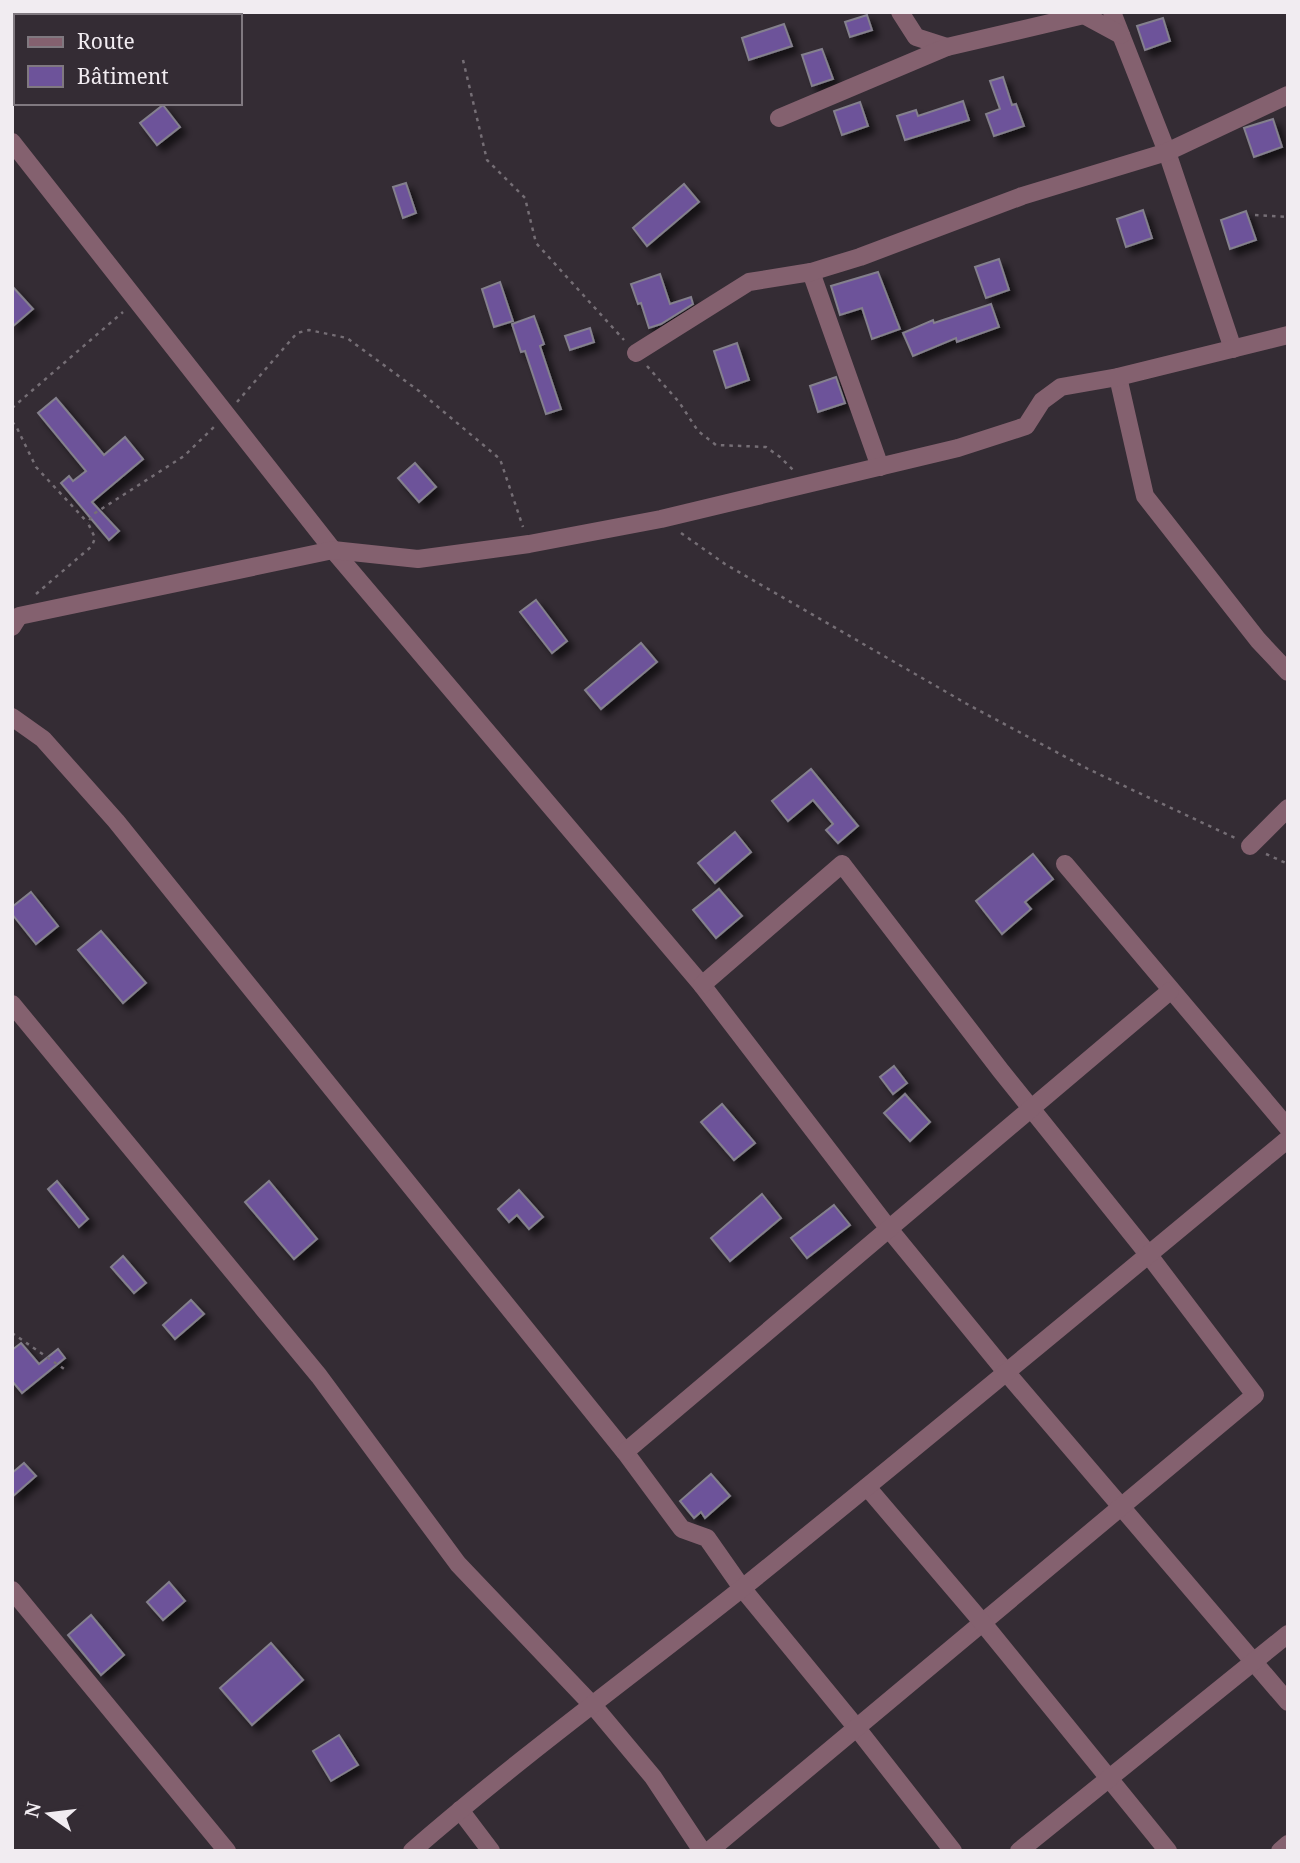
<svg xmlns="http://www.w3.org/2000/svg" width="1300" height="1863" font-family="'Noto Serif',serif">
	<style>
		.building { fill: #6d539a; stroke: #84808d; stroke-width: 2; filter: url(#shadow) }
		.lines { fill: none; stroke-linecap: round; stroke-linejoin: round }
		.path { stroke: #756e75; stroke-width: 2.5; stroke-dasharray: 3.5 5; stroke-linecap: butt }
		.minor { stroke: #84616f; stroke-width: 18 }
	</style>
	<defs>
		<filter id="shadow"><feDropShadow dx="6" dy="6" stdDeviation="3.5" flood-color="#0009"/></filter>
	</defs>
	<rect width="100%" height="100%" fill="#342c34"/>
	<g class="building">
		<path d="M 867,15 L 872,30 L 850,37 L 845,22 Z"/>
		<path d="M 1163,18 L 1170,41 L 1145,50 L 1137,26 Z"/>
		<path d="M 784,24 L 792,46 L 749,60 L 742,38 Z"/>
		<path d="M 822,49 L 833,79 L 812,86 L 802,55 Z"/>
		<path d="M 1003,77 L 1012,105 L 1016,104 L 1024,126 L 994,136 L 986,114 L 1000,109 L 990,81 Z"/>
		<path d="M 963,101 L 969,120 L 905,140 L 897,116 L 916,110 L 918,116 Z"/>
		<path d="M 860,102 L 868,126 L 842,135 L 834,111 Z"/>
		<path d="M 163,105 L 180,127 L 157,145 L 140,123 Z"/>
		<path d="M 1273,119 L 1282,147 L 1254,157 L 1244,128 Z"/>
		<path d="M 406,183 L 416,213 L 403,218 L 393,187 Z"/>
		<path d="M 684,184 L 699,202 L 647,246 L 633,228 Z"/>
		<path d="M 1143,210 L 1152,238 L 1126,247 L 1117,219 Z"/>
		<path d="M 1246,211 L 1256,240 L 1230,249 L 1221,220 Z"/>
		<path d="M 999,259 L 1009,290 L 986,298 L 975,267 Z"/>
		<path d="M 878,272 L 900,329 L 872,339 L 862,308 L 840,315 L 831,286 Z"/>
		<path d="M 660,274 L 670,304 L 691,297 L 693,304 L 661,324 L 649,328 L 641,303 L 638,304 L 631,284 Z"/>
		<path d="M 500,282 L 513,321 L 494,327 L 482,289 Z"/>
		<path d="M 12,286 L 33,309 L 12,327 Z"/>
		<path d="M 991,304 L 999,327 L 957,342 L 956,338 L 913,356 L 903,333 L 933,320 L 934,323 Z"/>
		<path d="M 534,316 L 544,344 L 540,346 L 561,409 L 546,414 L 525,351 L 521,352 L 512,324 Z"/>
		<path d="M 590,328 L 594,342 L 570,350 L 565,336 Z"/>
		<path d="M 737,343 L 749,380 L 726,388 L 714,351 Z"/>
		<path d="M 836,377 L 845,403 L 818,412 L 810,386 Z"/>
		<path d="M 56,398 L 104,455 L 125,437 L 143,459 L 92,502 L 119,531 L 109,540 L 61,483 L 69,476 L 73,481 L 86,471 L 38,413 Z"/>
		<path d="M 415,463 L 436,487 L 419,502 L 398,478 Z"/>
		<path d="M 536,600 L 567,641 L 552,653 L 520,612 Z"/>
		<path d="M 641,643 L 657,662 L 601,709 L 585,690 Z"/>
		<path d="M 811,769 L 858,826 L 838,843 L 826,830 L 833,824 L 813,800 L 788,821 L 772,801 Z"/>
		<path d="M 735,832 L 751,852 L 715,883 L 698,863 Z"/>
		<path d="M 1033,854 L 1053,879 L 1025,902 L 1031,909 L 1002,934 L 976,901 Z"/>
		<path d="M 719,889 L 742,916 L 716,938 L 693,910 Z"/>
		<path d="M 31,892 L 58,926 L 36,944 L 12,914 L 12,907 Z"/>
		<path d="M 101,931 L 146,983 L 123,1003 L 78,950 Z"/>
		<path d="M 894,1066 L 907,1083 L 893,1094 L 880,1077 Z"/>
		<path d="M 905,1094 L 930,1122 L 910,1141 L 884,1113 Z"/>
		<path d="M 722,1104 L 755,1143 L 734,1160 L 701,1122 Z"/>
		<path d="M 57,1181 L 88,1219 L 79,1227 L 48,1189 Z"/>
		<path d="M 269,1181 L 317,1239 L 294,1259 L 245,1202 Z"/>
		<path d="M 519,1190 L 543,1217 L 529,1229 L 517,1215 L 509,1222 L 498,1209 Z"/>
		<path d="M 762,1194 L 781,1218 L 730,1261 L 711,1238 Z"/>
		<path d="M 834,1205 L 850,1225 L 807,1258 L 791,1238 Z"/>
		<path d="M 123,1256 L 146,1283 L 134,1293 L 111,1267 Z"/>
		<path d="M 191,1300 L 204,1314 L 175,1339 L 163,1325 Z"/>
		<path d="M 21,1343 L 39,1364 L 58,1349 L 65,1358 L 22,1393 L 12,1381 L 12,1350 Z"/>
		<path d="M 24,1463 L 36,1476 L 12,1497 L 12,1473 Z"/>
		<path d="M 711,1474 L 730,1496 L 705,1518 L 701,1512 L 694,1518 L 680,1501 Z"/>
		<path d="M 169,1582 L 185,1601 L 163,1620 L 147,1602 Z"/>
		<path d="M 91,1615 L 124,1655 L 101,1675 L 68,1635 Z"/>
		<path d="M 271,1643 L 303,1680 L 252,1725 L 220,1688 Z"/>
		<path d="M 339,1735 L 358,1765 L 331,1781 L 313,1751 Z"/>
	</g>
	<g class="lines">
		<g class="path">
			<path d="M 463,60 L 487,160 L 525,198 L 536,243 L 624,340"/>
			<path d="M 1255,215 L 1288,217"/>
			<path d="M 647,366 L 679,402 L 698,431 L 716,445 L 766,447 L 780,457 L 794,471"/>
			<path d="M 237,402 L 297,333 L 309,330 L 347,338 L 419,391 L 500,459 L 523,527"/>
			<path d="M 12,408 L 123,312"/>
			<path d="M 12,422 L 16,426 L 36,467 L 88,523"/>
			<path d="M 681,533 L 725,564 L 967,704 L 1088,769 L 1235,838"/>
			<path d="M 36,594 L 92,546 L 95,538 L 88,523 L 92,515 L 184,456 L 214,427"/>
			<path d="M 1266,854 L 1288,864"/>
			<path d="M 12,1333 L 67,1371"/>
		</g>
		<g class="minor">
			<path d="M 900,12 L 916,37 L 947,47"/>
			<path d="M 1112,12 L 1167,152 L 1233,349"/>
			<path d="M 779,118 L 947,47 L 1084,15 L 1121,35"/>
			<path d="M 12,142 L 333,550 L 702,985 L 889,1229 L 1006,1372 L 1288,1702"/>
			<path d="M 811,272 L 880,467"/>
			<path d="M 636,353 L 749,282 L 811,272 L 860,257 L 1022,196 L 1167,152 L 1288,95"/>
			<path d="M 1118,377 L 1145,496 L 1258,640 L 1288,672"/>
			<path d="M 12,627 L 19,616 L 333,550 L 418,559 L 529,544 L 661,519 L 958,448 L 1026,426 L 1042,401 L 1061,387 L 1118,377 L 1288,335"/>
			<path d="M 12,717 L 43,739 L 116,821 L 625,1452 L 682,1529 L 707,1538 L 742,1588 L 856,1727 L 953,1851"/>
			<path d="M 1250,846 L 1288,808"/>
			<path d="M 1065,864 L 1288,1128"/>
			<path d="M 702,985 L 842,864 L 1001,1071 L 1148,1254 L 1255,1395 L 709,1851"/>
			<path d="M 12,1004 L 319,1376 L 458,1564 L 597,1710 L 653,1777 L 702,1851"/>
			<path d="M 625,1452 L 1170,991"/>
			<path d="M 867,1487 L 982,1622 L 1168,1851"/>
			<path d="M 12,1590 L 227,1851"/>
			<path d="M 460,1810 L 491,1851"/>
			<path d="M 412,1851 C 519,1758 634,1674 745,1586 C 927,1439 1107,1289 1288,1139"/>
			<path d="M 1019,1851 L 1288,1634"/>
			<path d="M 1280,1851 L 1288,1844"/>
		</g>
	</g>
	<rect width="1300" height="1863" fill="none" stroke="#f1ecf1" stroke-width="28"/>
	<rect x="14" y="14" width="228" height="91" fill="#342c34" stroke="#807980" stroke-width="2"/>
	<rect x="28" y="37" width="35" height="10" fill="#84616f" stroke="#807980" stroke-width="2"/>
	<text x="77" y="49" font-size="21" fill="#f1ecf1">Route</text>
	<rect x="28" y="66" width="35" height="21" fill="#6d539a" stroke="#807980" stroke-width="2"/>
	<text x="77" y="84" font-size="21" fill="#f1ecf1">Bâtiment</text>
	<g transform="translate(49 1814) rotate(284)" stroke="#342c34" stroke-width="5" paint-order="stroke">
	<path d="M0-5L12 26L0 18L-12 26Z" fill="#f1ecf1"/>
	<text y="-10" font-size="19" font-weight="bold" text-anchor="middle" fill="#f1ecf1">N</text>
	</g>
</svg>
